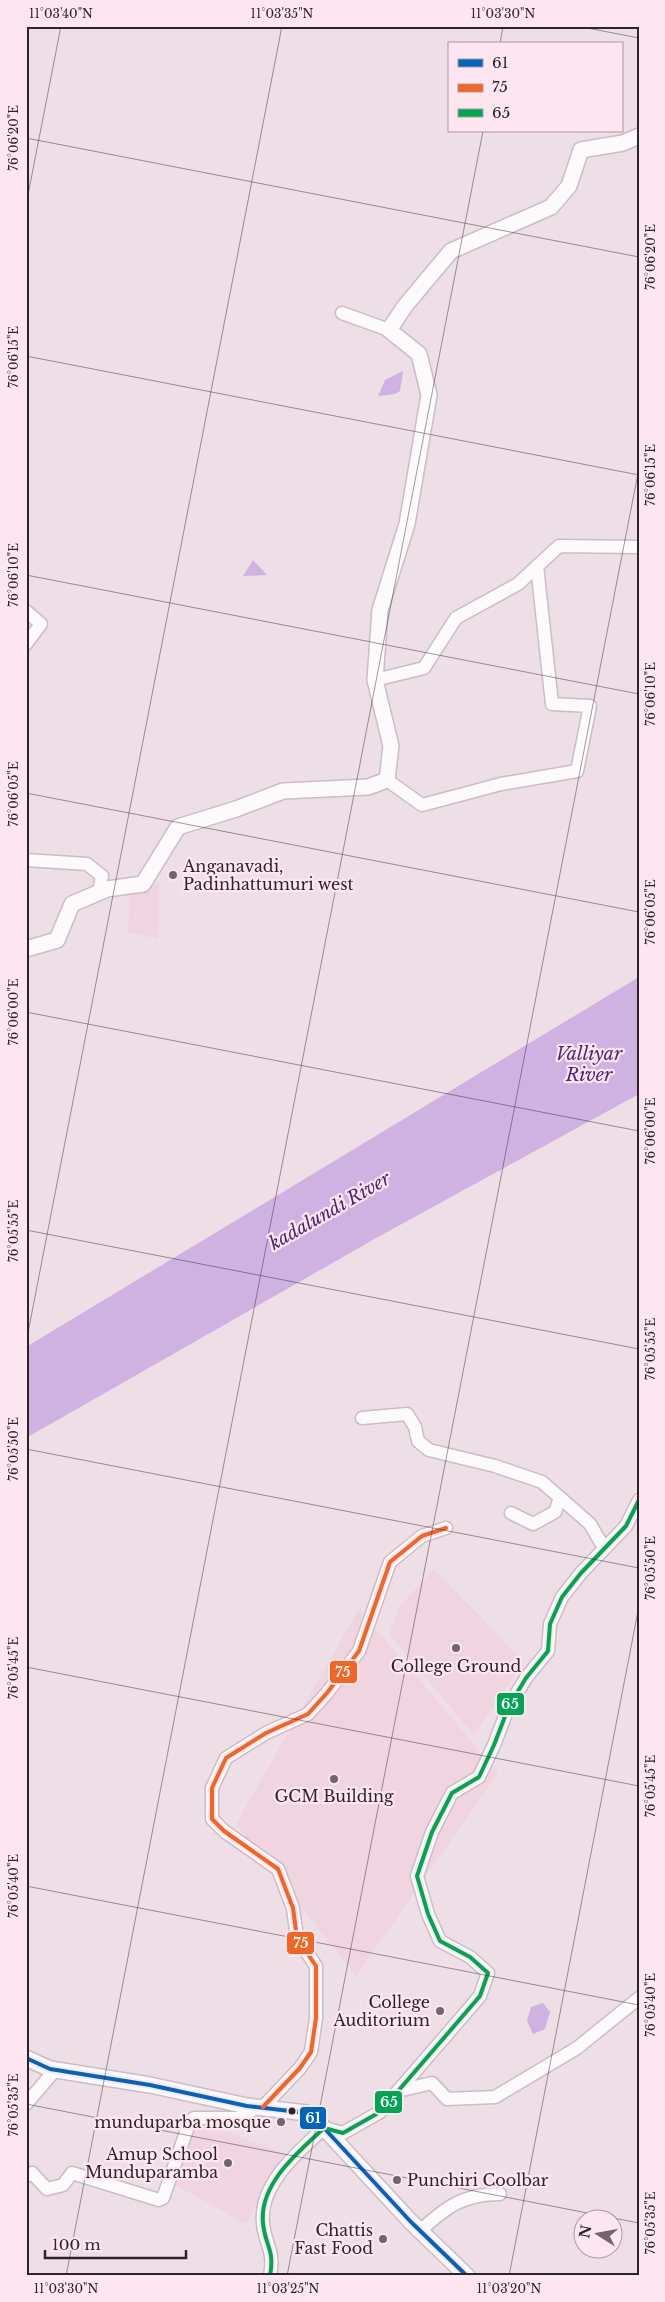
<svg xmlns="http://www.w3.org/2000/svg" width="665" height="2302" font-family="'Libre Baskerville',serif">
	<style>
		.built { fill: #f0d4e0 }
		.water { fill: #d0b2e2 }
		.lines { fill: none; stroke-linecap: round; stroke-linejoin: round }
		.minor-casing { stroke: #cbbdc3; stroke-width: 15 }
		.major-casing { stroke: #cbbdc3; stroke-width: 18 }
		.minor { stroke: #fcfafb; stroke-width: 12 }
		.major { stroke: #fcfafb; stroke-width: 15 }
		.bus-1-casing { stroke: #fee6f0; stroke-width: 8 }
		.bus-2-casing { stroke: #fee6f0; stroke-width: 8 }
		.bus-3-casing { stroke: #fee6f0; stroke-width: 8 }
		.bus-1 { stroke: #0065bd; stroke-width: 4 }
		.bus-2 { stroke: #f26522; stroke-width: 4 }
		.bus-3 { stroke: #00a651; stroke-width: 4 }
		.ticks { fill: none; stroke: #2e2328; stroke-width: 1; stroke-opacity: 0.45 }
		.poi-dot { fill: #71646a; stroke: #fee6f0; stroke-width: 2 }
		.bus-dot { fill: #2e2328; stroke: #fee6f0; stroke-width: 2 }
		.labels { text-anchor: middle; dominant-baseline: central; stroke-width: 4.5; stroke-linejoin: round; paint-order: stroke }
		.poi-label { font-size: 16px; fill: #2e2328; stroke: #fee6f0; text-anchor: end }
		.water-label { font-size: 18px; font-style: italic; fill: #51236f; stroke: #fee6f0 }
		.line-badge { stroke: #fee6f0; stroke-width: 2 }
		.badge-label { font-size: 14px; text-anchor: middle; font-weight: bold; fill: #fff }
		.neatline { fill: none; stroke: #2e2328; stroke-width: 2 }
		.ticks-label { font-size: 12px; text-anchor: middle; fill: #2e2328 }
	</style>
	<rect width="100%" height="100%" fill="#eedee5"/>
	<g class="built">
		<path d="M 159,883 L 158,939 L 128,932 L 130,889 Z"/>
		<path d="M 434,1569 L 524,1662 L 474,1735 L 389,1634 L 399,1607 Z"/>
		<path d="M 359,1609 L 498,1773 L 356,1976 L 236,1824 Z"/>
		<path d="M 195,2121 L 284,2153 L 246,2224 L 170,2182 Z"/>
	</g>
	<g class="water">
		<path d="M 403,371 L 400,391 L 395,394 L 378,396 L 385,380 Z"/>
		<path d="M 253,560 L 267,575 L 243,576 Z"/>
		<path d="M 639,977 L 639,1094 L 378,1237 L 26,1438 L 26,1347 Z"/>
		<path d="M 543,2003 L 550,2012 L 545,2029 L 533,2034 L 527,2021 L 531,2007 Z"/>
	</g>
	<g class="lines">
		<g class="minor-casing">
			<g id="minor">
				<path d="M 342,313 L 389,330"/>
				<path d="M 26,611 L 41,624 L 26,644"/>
				<path d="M 375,680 L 424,668 L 456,618 L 518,584 L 559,546 L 639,547"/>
				<path d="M 387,780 L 422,805 L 501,784 L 577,771 L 590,706 L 552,704 L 537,566"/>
				<path d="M 26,860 L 87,864 L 102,876 L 99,892"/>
				<path d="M 362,1418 L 407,1414 L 415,1427 L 418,1441 L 429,1450 L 495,1466 L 542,1482 L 590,1524 L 604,1548"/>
				<path d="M 511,1513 L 533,1524 L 555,1512 L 560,1498"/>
				<path d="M 398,2091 L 432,2083 L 447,2099 L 495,2097 L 577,2048 L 639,1998"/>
				<path d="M 26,2104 L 56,2069"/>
				<path d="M 263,2107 L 300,2068 L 311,2052 L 316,2018 L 316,1966 L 297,1938 L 293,1908 L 278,1869 L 224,1831 L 212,1819 L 212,1788 L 226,1758 L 266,1733 L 308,1714 L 327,1693 L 359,1651 L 390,1562 L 422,1536 L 446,1528"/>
				<path d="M 26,2176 L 32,2173 L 47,2189 L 63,2185 L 72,2173 L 159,2200 L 163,2198 L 190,2121 L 194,2118 L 238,2118 L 258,2107"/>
				<path d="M 420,2231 C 446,2207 463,2194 500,2194"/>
				<path d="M 270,2276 C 275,2249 265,2246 263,2223 C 259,2184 298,2152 324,2128 L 343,2133 L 380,2112 L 480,1996 L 488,1973 L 470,1957 L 440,1941 L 428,1914 L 417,1876 L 432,1832 L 452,1793 L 479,1777 L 494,1745 L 509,1706 L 526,1678 L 548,1651 L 550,1624 L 562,1597 L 581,1573 L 626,1526 L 639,1500"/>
			</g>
		</g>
		<g class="major-casing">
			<g id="major">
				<path d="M 26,949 L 57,940 L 72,904 L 107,889 L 143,884 L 178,827 L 236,809 L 283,791 L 368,787 L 387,780 L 391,746 L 375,680 L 380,610 L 407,524 L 429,395 L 419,354 L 389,330 L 405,306 L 451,251 L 551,207 L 569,186 L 581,150 L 623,143 L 639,136"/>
				<path d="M 26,2058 L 50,2069 L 150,2085 L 247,2106 L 307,2113 L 324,2128 L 411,2222 L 467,2276"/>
			</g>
		</g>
		<use href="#minor" class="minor"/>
		<use href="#major" class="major"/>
		<g class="bus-1-casing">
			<path id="bus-1" d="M 26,2058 L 50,2069 L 150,2085 L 247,2106 L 307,2113 L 324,2128 L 411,2222 L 467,2276"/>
		</g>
		<g class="bus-2-casing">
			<path id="bus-2" d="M 263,2107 L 300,2068 L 311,2052 L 316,2018 L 316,1966 L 297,1938 L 293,1908 L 278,1869 L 224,1831 L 212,1819 L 212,1788 L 226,1758 L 266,1733 L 308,1714 L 327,1693 L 359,1651 L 390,1562 L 422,1536 L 446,1528"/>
		</g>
		<g class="bus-3-casing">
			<path id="bus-3" d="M 270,2276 C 275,2249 265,2246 263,2223 C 259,2184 298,2152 324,2128 L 343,2133 L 380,2112 L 480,1996 L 488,1973 L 470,1957 L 440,1941 L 428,1914 L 417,1876 L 432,1832 L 452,1793 L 479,1777 L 494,1745 L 509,1706 L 526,1678 L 548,1651 L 550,1624 L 562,1597 L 581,1573 L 626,1526 L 639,1500"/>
		</g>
		<use href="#bus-1" class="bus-1"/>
		<use href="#bus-2" class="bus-2"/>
		<use href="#bus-3" class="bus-3"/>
	</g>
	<path class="ticks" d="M 577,26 L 639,38M 500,44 L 503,26M 26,138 L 639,257M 26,205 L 61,26M 26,356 L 639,475M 26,575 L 639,694M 26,793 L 639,912M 26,1012 L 639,1131M 26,1230 L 639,1349M 26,1343 L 282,26M 26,1449 L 639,1568M 26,1667 L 639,1786M 26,1886 L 639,2005M 26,2104 L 639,2223M 66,2276 L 483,131M 287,2276 L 639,468M 509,2276 L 639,1606"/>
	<g class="poi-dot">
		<circle cx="173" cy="875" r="5"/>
		<circle cx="456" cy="1648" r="5"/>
		<circle cx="334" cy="1779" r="5"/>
		<circle cx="440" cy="2011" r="5"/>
		<circle cx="281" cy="2122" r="5"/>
		<circle cx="228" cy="2163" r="5"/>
		<circle cx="397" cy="2180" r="5"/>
		<circle cx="383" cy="2239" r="5"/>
	</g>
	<circle class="bus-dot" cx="292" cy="2111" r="4.5"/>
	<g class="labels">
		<g class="poi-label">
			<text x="183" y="866" text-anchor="start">Anganavadi,<tspan x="183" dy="18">Padinhattumuri west</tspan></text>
			<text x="456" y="1666" text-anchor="middle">College Ground</text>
			<text x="334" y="1796" text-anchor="middle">GCM Building</text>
			<text x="430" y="2002">College<tspan x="430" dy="18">Auditorium</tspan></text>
			<text x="271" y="2122">munduparba mosque</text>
			<text x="218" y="2154">Amup School<tspan x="218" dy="18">Munduparamba</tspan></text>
			<text x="407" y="2180" text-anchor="start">Punchiri Coolbar</text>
			<text x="373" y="2230">Chattis<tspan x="373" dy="18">Fast Food</tspan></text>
		</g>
		<g class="water-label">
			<text x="589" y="1054">Valliyar<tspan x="589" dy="21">River</tspan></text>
			<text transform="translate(330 1211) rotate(-30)">kadalundi River</text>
		</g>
	</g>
	<g class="line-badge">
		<rect x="329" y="1660" width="29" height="24" rx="5" fill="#f26522"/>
		<rect x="496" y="1692" width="29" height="24" rx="5" fill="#00a651"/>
		<rect x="286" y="1931" width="29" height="24" rx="5" fill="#f26522"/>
		<rect x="374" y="2090" width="29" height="24" rx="5" fill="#00a651"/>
		<rect x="299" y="2106" width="28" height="24" rx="5" fill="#0065bd"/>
	</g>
	<g class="badge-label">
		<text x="343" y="1677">75</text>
		<text x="510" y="1709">65</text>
		<text x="301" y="1948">75</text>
		<text x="389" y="2107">65</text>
		<text x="313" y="2123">61</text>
	</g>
	<rect width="665" height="2302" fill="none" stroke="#fee6f0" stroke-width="55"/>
	<rect x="448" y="42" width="175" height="90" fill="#fee6f0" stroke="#ab98a0"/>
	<rect x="458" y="59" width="25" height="8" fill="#0065bd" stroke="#ab98a0"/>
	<text x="492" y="68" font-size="15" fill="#2e2328">61</text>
	<rect x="458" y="84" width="25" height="8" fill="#f26522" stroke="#ab98a0"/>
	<text x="492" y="92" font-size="15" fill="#2e2328">75</text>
	<rect x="458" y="109" width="25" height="8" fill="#00a651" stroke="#ab98a0"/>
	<text x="492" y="118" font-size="15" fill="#2e2328">65</text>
	<g transform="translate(598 2234) rotate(281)"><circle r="24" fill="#fee6f0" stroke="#ab98a0"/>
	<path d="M0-4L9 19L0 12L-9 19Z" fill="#71646a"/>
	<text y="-8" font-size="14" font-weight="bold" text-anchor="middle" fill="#2e2328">N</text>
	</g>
	<path d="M45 2250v8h141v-8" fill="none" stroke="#2e2328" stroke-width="2.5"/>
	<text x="52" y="2250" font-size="15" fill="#2e2328" stroke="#fee6f0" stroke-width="4" paint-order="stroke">100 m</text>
	<rect x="28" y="28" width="610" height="2246" class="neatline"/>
	<g class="ticks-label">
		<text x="61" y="18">11°03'40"N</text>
		<text x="282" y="18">11°03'35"N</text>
		<text x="503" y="18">11°03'30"N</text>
		<text transform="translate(14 138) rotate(-90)" y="4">76°06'20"E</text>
		<text transform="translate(651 257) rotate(-90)" y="4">76°06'20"E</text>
		<text transform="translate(14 357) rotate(-90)" y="4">76°06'15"E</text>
		<text transform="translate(651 475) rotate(-90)" y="4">76°06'15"E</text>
		<text transform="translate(14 575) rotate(-90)" y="4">76°06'10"E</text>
		<text transform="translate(651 694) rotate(-90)" y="4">76°06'10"E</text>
		<text transform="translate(14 794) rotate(-90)" y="4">76°06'05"E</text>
		<text transform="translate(651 912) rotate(-90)" y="4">76°06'05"E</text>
		<text transform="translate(14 1012) rotate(-90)" y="4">76°06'00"E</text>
		<text transform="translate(651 1131) rotate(-90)" y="4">76°06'00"E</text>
		<text transform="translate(14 1231) rotate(-90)" y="4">76°05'55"E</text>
		<text transform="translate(651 1349) rotate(-90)" y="4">76°05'55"E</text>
		<text transform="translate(14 1449) rotate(-90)" y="4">76°05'50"E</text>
		<text transform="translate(651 1568) rotate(-90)" y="4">76°05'50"E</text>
		<text transform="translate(14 1668) rotate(-90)" y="4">76°05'45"E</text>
		<text transform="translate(651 1786) rotate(-90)" y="4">76°05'45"E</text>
		<text transform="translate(14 1886) rotate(-90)" y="4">76°05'40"E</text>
		<text transform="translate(651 2005) rotate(-90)" y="4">76°05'40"E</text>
		<text transform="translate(14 2105) rotate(-90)" y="4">76°05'35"E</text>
		<text transform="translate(651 2223) rotate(-90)" y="4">76°05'35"E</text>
		<text x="66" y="2293">11°03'30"N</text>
		<text x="288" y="2293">11°03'25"N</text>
		<text x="509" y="2293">11°03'20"N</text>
	</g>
</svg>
